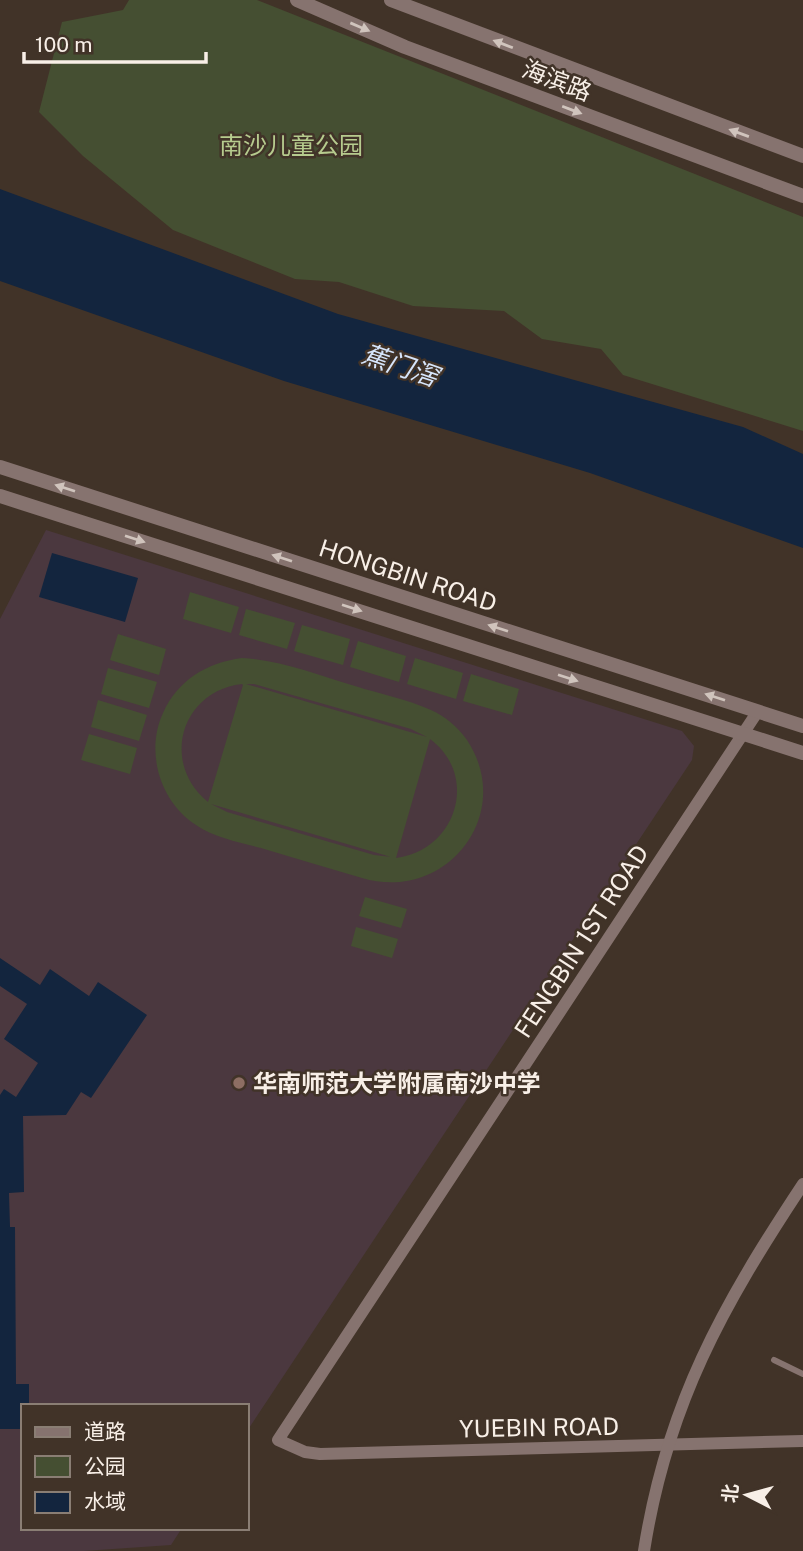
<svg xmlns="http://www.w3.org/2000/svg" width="803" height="1551" font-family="'Public Sans','Noto Sans SC',sans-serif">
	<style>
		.education { fill: #4b383f }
		.green { fill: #454f32; fill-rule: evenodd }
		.water { fill: #13253e }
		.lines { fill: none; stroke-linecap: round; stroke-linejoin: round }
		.service { stroke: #86736f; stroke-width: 6 }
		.minor { stroke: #86736f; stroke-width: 12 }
		.tertiary { stroke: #86736f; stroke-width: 14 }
		.oneway { fill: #d0c4bd }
		.education-dot { fill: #8d6e63; stroke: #413328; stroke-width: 2.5 }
		.labels { text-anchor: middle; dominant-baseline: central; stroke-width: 5; stroke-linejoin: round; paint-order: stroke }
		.street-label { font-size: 24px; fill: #f8efe7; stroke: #413328 }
		.park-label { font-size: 24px; fill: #b6cb8e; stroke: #413328 }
		.poi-label { font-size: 24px; font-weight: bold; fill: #f8efe7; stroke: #413328; text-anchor: start }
		.water-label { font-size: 26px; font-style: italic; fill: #d6e5fb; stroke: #413328 }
	</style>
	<rect width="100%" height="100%" fill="#413328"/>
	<path class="education" d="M 46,530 L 682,731 L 694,746 L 692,760 L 247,1431 L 247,1406 L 23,1406 L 23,1528 L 182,1528 L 171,1545 L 84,1551 L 0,1551 L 0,619 Z"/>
	<g class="green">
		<path d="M 129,0 L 257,0 L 803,217 L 803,431 L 623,375 L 601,349 L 542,339 L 504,311 L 413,306 L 339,282 L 295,279 L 173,230 L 83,156 L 39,112 L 62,22 L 123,10 Z"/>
		<path d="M 190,592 L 239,607 L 231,633 L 183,619 Z"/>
		<path d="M 246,609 L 295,623 L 287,649 L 239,635 Z"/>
		<path d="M 302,625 L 350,639 L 343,665 L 294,651 Z"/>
		<path d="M 118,634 L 166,649 L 159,675 L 110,660 Z"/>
		<path d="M 358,641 L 406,656 L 399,682 L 350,667 Z"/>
		<path d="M 242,658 C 280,660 318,675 355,686 C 380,694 407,699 431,710 C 445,716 458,727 467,740 C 516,814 446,903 362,878 C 328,868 294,858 261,848 C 239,842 215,838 196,825 C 160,802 145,752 163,713 C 178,680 206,663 242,658 ZM 242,684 L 243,685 L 208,802 C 160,763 181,691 242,684 ZM 254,684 L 411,729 L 427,737 L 246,684 ZM 430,739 C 480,776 456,851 396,858 ZM 211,804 L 391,857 L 392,857 L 374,855 L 227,812 Z"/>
		<path d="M 415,658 L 463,673 L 456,699 L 407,684 Z"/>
		<path d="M 108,668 L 157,682 L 149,708 L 101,694 Z"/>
		<path d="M 471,674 L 519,689 L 512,715 L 463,701 Z"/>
		<path d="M 98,700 L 147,715 L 139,741 L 91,727 Z"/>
		<path d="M 89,734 L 137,748 L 130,774 L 81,760 Z"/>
		<path d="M 365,897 L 407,909 L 401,928 L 359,916 Z"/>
		<path d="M 356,927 L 398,939 L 392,958 L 351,946 Z"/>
	</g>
	<g class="water">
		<path d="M 0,189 L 338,314 L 743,427 L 803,454 L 803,548 L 590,473 L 284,381 L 0,281 Z"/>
		<path d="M 52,553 L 138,578 L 125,622 L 39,597 Z"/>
		<path d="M 0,958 L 40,985 L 50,969 L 89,996 L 98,982 L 147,1015 L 91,1098 L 81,1092 L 66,1115 L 23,1116 L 24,1192 L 9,1193 L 10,1227 L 15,1227 L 16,1384 L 29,1384 L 29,1406 L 23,1406 L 23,1429 L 0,1429 L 0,1095 L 4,1089 L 16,1097 L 38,1063 L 4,1039 L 27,1004 L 0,986 Z"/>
	</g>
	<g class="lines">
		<path class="service" d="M 774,1360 L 803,1374"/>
		<g class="minor">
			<path d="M 758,711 L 278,1440 L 305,1452 L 320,1454 L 803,1441"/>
			<path d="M 644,1551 C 667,1404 723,1305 803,1184"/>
		</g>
		<g class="tertiary">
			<path d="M 297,0 L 405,47 L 803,196"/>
			<path d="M 391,0 L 803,156"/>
			<path d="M 0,467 L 803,726"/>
			<path d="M 0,496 L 803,753"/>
		</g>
	</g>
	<defs><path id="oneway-solid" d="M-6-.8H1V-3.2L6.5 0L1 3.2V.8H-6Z" transform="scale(1.75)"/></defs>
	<g class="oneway">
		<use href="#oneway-solid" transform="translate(360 27) rotate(23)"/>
		<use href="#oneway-solid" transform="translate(503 44) rotate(-159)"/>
		<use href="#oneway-solid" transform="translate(572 110) rotate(21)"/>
		<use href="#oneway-solid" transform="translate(739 133) rotate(-160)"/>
		<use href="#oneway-solid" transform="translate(65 488) rotate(-162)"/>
		<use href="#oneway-solid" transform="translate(135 539) rotate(18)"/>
		<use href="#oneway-solid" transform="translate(282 558) rotate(-162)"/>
		<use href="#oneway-solid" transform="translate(352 608) rotate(18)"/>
		<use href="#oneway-solid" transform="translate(498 628) rotate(-162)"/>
		<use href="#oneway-solid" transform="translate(568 678) rotate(18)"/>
		<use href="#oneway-solid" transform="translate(715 697) rotate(-162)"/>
	</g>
	<circle class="education-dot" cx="239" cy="1083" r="7"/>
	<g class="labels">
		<g class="street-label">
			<text transform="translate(557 80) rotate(21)">海滨路</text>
			<text transform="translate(408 575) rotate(18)">HONGBIN ROAD</text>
			<text transform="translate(581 941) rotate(-57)">FENGBIN 1ST ROAD</text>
			<text transform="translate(539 1427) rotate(-1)">YUEBIN ROAD</text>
		</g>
		<g class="park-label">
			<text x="291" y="145">南沙儿童公园</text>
		</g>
		<g class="poi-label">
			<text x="253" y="1083">华南师范大学附属南沙中学</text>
		</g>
		<g class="water-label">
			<text transform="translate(400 365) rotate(19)">蕉门滘</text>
		</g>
	</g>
	<rect x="21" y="1404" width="228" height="126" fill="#413328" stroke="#8a7e74" stroke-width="2"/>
	<rect x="35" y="1427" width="35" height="10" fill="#86736f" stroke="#8a7e74" stroke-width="2"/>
	<text x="84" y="1439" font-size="21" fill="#f8efe7">道路</text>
	<rect x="35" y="1456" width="35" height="21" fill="#454f32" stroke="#8a7e74" stroke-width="2"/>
	<text x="84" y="1474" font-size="21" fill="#f8efe7">公园</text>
	<rect x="35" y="1492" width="35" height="21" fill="#13253e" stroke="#8a7e74" stroke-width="2"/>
	<text x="84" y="1509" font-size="21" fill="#f8efe7">水域</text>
	<g transform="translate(747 1495) rotate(276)" stroke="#413328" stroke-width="5" paint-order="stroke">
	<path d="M0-5L12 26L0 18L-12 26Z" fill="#f8efe7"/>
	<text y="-10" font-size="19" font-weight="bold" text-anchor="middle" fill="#f8efe7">北</text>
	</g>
	<path d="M24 52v10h182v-10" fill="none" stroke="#f8efe7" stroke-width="3.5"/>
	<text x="35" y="52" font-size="21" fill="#f8efe7" stroke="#413328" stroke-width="5" paint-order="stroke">100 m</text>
</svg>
